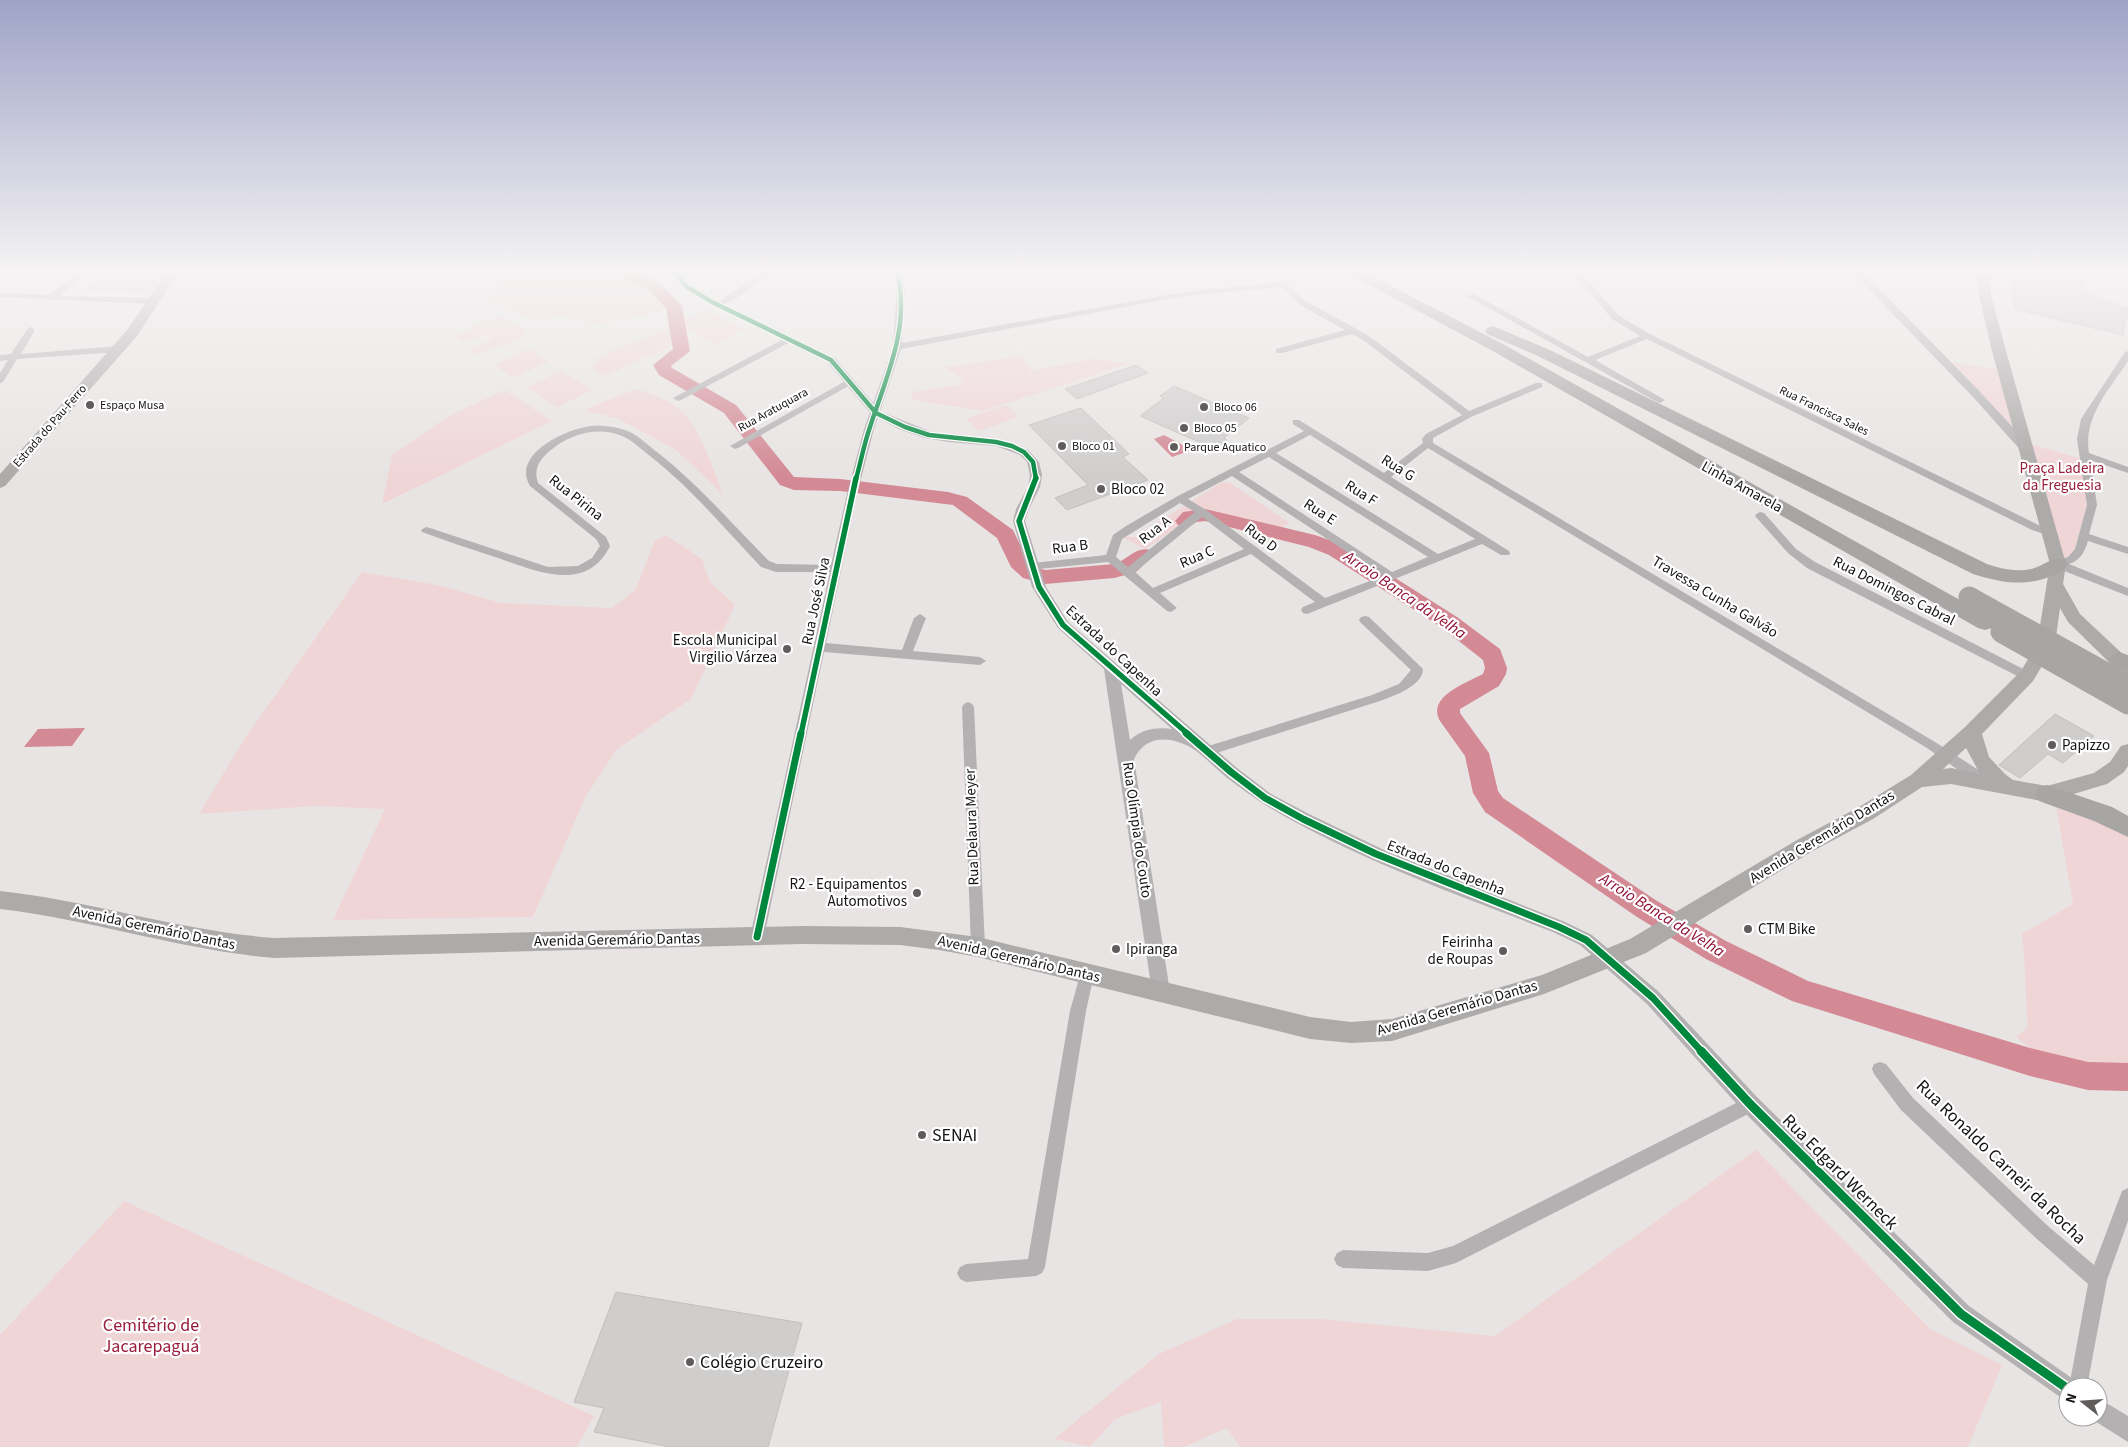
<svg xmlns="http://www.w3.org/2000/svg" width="2128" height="1447" font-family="'Source Sans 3',sans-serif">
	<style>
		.green { fill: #f0d5d7 }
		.water { fill: #d38a95 }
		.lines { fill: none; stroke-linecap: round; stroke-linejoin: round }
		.river { fill: #d38a95; fill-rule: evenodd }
		.building { fill: #d0cdcd; stroke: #c3bfbf }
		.minor { fill: #b3b1b1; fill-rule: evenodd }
		.tertiary { fill: #b3b1b1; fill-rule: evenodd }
		.primary { fill: #adaaaa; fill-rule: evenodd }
		.motorway { fill: #a8a5a5; fill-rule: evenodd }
		.motorway-bridge { stroke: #a8a5a5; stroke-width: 21 }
		.cycleway-far3-casing { stroke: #fff; stroke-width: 7 }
		.cycleway-far2-casing { stroke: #fff; stroke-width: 9 }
		.cycleway-far1-casing { stroke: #fff; stroke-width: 10 }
		.cycleway-casing { stroke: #fff; stroke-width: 12 }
		.cycleway-far3 { stroke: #00873e; stroke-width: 4.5 }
		.cycleway-far2 { stroke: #00873e; stroke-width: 5.5 }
		.cycleway-far1 { stroke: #00873e; stroke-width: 7 }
		.cycleway { stroke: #00873e; stroke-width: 9 }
		.poi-dot { fill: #605c5c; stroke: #fff; stroke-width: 2 }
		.labels { text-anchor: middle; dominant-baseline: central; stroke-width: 4.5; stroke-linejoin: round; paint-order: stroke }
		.far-poi-label { font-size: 12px; fill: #161313; stroke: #fff; text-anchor: start }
		.far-street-label { font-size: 12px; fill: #161313; stroke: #fff }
		.street-label { font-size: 15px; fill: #161313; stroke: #fff }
		.park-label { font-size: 15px; fill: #991c3d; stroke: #fff }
		.poi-label { font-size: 15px; fill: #161313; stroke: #fff; text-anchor: start }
		.water-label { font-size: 16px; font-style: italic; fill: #8f0e35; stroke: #fff }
		.near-poi-label { font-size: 18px; fill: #161313; stroke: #fff; text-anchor: start }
		.near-street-label { font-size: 18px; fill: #161313; stroke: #fff }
		.near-park-label { font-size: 18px; fill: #991c3d; stroke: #fff }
	</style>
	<rect width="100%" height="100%" fill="#e9e4e4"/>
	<g class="green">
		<path d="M 503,273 L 657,273 L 661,281 L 653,283 L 680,302 L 651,315 L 596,323 L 559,316 L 538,319 L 514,314 L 485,299 L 497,285 Z"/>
		<path d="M 707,309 L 744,330 L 714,344 L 677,323 Z"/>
		<path d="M 500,315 L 530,333 L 479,355 L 468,350 L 493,339 L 485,335 L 465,343 L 455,337 L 483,320 L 491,321 Z"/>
		<path d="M 671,328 L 677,343 L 605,376 L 592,369 L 598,362 L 595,360 L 619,348 Z"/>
		<path d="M 529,349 L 549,361 L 514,378 L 494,365 Z"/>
		<path d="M 1022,356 L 1031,371 L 1092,359 L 1130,363 L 983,411 L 912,400 L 912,392 L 958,385 L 964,381 L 945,367 Z"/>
		<path d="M 1945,361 L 1997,369 L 2015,432 Z"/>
		<path d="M 561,371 L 592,390 L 558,407 L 527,387 Z"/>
		<path d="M 635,389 C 651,392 675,403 686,416 C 703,437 713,467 722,493 L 676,450 L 619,419 L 584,410 Z"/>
		<path d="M 505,390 L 552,421 L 382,504 L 392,455 L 450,415 Z"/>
		<path d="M 1006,405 L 1018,417 L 978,431 L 966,419 Z"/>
		<path d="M 2030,444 L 2081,459 L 2087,504 L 2075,549 L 2070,555 L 2061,560 Z"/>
		<path d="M 1222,482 L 1230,483 L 1290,523 L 1268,534 L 1256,535 L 1233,522 L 1197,514 L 1145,549 L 1122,537 L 1134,537 Z"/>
		<path d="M 666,535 L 702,559 L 710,582 L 735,605 L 691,699 L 617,749 L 586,796 L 533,917 L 333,920 L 385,809 L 315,806 L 199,814 L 245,738 L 362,572 L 437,585 L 501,603 L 612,608 L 636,589 L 654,542 Z"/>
		<path d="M 2056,806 L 2115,826 L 2128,835 L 2128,1073 L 2060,1071 L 2016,1037 L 2028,1027 C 2025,996 2026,965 2022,934 L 2073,904 Z"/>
		<path d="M 1756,1150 L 1930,1329 L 2002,1365 L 1968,1447 L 1240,1447 L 1227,1428 L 1184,1447 L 1164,1447 L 1161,1402 L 1115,1419 L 1090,1447 L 1054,1439 L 1159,1354 L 1237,1319 L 1321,1319 L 1495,1336 Z"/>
		<path d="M 124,1201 L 594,1416 L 577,1447 L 0,1447 L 0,1335 Z"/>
	</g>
	<g class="water">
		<path d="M 1164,435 L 1192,450 L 1172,457 L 1154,439 Z"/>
		<path d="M 85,728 L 72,746 L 24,747 L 38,729 Z"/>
	</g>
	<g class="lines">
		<g class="river">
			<path d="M 618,273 C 624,273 632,272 638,273 C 655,277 672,293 682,307 L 690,351 L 671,366 L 672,368 L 736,405 L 794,477 L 840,479 L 948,492 L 967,497 L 1013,530 L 1027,559 L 1037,568 L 1045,570 L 1114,564 C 1128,560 1135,546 1151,550 L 1154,555 L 1136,572 L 1114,578 L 1045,584 L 1023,578 L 1011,567 L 997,538 L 953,505 L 840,491 L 794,490 L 780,485 L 724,413 L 659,375 L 653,365 L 673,349 L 666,308 L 651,292 Z"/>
			<path d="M 1205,509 L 1315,535 L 1343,545 L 1457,617 L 1500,649 L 1507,668 L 1506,674 L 1499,686 L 1460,709 L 1460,713 L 1489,753 L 1498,791 L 1503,798 L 1657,901 L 1726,941 L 1808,981 L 2030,1048 L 2088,1062 L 2128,1063 L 2128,1091 L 2088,1090 L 2030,1076 L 1792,1001 L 1706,959 L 1637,917 L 1485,812 L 1473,793 L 1465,756 L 1440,721 C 1426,697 1466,683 1483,674 L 1485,668 L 1483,660 L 1441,627 L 1329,555 L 1309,547 L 1205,521 L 1196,522 C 1190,527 1185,527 1178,525 L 1175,521 L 1183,512 Z"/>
		</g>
	</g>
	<g class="building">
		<path d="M 103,273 L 163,273 L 151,292 L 86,289 Z"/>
		<path d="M 2013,273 L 2081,273 L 2090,277 L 2080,290 L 2128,309 L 2123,335 L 2014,309 L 2011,282 Z"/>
		<path d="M 1136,365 L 1148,373 L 1077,399 L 1065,389 Z"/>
		<path d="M 1174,386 L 1249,418 L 1224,438 L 1227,440 L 1215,449 L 1140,416 L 1164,398 L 1160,396 Z"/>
		<path d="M 1081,408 L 1129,454 L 1123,457 L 1148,480 L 1067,510 L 1055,498 L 1088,485 L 1029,425 Z"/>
		<path d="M 2055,714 L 2094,736 L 2063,763 L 2048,754 L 2020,778 L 1999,765 Z"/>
		<path d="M 616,1292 L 802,1323 L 768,1447 L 670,1447 L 594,1432 L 604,1408 L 574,1402 Z"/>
	</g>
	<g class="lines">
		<g class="minor">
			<path d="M 76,273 L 86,273 L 60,296 L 154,298 L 158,301 L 154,304 L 0,297 L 0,293 L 50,295 Z"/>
			<path d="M 762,273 L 772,273 L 740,296 L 720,307 L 713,305 Z"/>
			<path d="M 893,273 L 901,273 L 905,288 L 902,343 L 1184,292 L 1284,282 L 1306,301 L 1369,336 L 1469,411 L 1536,383 L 1542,383 L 1542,387 L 1471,417 L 1433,438 L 1433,443 L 1935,742 L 1988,776 L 1990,780 L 1988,784 L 1978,784 L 1927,748 L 1428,448 L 1391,477 L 1509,551 L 1510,553 L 1509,555 L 1501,555 L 1482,544 L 1307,614 L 1303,613 L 1301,610 L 1303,607 L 1315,602 L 1251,554 L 1160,593 L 1177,608 L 1171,612 L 1167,611 L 1108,562 L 1029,570 L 1028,567 L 1033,563 L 1106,555 L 1113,535 L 1126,526 L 1176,497 L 1304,431 L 1293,424 L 1293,420 L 1299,420 L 1384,473 L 1423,443 L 1422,439 L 1426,434 L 1462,415 L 1363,340 L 1352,334 L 1282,353 L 1276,353 L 1276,349 L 1345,330 L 1300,305 L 1282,287 L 1184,296 L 901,349 L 874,429 L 857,494 L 826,643 L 902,650 L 914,618 L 920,614 L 926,618 L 913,651 L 980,657 L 986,661 L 980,665 L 824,652 L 764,937 L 762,941 L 757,943 L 752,941 L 750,937 L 830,572 L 776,572 L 761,567 C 725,529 691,488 650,456 C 641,449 632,440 622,436 C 598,426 570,434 551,450 C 540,459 533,468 538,483 L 606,537 L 610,546 C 586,595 534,570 495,557 C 471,549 446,541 422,532 L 421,530 L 426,527 L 430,528 L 548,567 L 578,566 L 592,558 L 600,546 L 596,539 L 530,486 C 511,454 566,429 591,426 C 604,425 620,427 632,433 C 641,438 649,446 657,452 C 698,484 732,524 769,561 L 777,564 L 831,565 L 847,494 L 864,429 L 893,347 L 897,288 ZM 1310,435 L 1475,539 L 1438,554 L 1276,453 ZM 1269,457 L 1428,557 L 1392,572 L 1239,472 ZM 1232,476 L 1383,576 L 1325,598 L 1206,510 L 1188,499 ZM 1180,503 L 1195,512 L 1128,567 L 1116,557 L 1122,539 ZM 1202,517 L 1244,549 L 1153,588 L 1135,572 Z"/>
			<path d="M 1573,273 L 1582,273 L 1618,315 L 1650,334 L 2055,533 L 2050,536 L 2032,530 L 1647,339 L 1595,360 L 1665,400 L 1660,403 L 1657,402 L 1467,296 L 1474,294 L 1588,357 L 1640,336 L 1612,319 Z"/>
			<path d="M 31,327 L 35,330 L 21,354 L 118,346 L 122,349 L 118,352 L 17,359 L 3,382 L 0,383 L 0,373 L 8,360 L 0,361 L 0,355 L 11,354 L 28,328 Z"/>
			<path d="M 789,336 L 793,339 L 792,341 L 681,400 L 678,401 L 673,398 Z"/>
			<path d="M 2128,351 L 2128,361 C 2109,390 2083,417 2089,453 L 2128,467 L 2128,473 L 2090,460 L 2097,505 L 2089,534 L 2128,547 L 2128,554 L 2088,541 C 2085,551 2080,561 2069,564 L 2128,588 L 2128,596 L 2054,567 L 2053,564 L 2054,561 L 2068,557 L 2075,549 L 2087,505 L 2077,439 L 2081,419 L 2125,352 Z"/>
			<path d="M 849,379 L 854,382 L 852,384 L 738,448 L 735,449 L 730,446 Z"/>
			<path d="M 1760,512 L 1764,513 L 1796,549 L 1815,562 L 2031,673 L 2033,676 L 2031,679 L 2023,679 L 1807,568 L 1788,553 L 1756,517 L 1755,515 Z"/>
			<path d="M 1365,616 L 1369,617 L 1423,669 C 1423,686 1393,696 1380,701 L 1207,756 L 1202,754 L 1201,751 L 1202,748 L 1372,695 L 1399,684 L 1411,670 L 1361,623 L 1359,620 L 1361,617 Z"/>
			<path d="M 968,702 L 972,704 L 974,707 L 985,947 L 983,952 L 978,953 L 973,952 L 971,947 L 962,707 L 964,704 Z"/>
			<path d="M 1087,968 L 1092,970 L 1094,975 L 1086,1011 L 1045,1267 L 1042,1273 L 1036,1276 L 966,1282 L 960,1279 L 957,1273 L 960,1267 L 966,1264 L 1028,1259 L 1070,1011 L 1080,975 L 1082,970 Z"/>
			<path d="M 1880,1062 L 1886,1064 L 1913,1098 L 2049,1227 L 2094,1265 L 2122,1191 L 2128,1188 L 2128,1221 L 2107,1280 L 2087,1387 L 2069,1387 L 2088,1284 L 2037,1239 L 1901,1110 L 1874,1074 L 1872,1069 L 1874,1064 Z"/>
			<path d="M 1750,1096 L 1756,1098 L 1758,1104 L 1756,1110 L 1456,1263 L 1428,1271 L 1343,1268 L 1337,1265 L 1334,1259 L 1337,1253 L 1343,1250 L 1428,1253 L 1453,1246 Z"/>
		</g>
		<g class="tertiary">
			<path d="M 670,273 L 681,273 L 690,285 L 716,300 L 835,358 L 880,411 L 887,414 L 932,432 L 996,439 L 1016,444 L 1028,450 L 1039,462 L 1042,475 L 1040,487 L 1029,509 L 1025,521 L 1046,587 L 1068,622 L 1237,768 L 1271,794 L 1309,814 L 1382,849 L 1565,922 L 1592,935 L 1659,992 L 1757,1097 L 1969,1306 L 2076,1381 L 2079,1387 L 2068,1387 L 2068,1400 L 2060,1397 L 1953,1322 L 1743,1111 L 1647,1004 L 1580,945 L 1553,932 C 1467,898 1377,867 1295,822 C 1270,809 1248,794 1226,777 C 1210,764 1198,748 1178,742 C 1158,736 1143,741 1134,759 L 1170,992 L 1167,998 L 1161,1000 L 1155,998 L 1152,992 L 1104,669 L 1058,628 L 1032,587 L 1013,521 L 1016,509 L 1028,487 L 1030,475 L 1027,462 L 1020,455 L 996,446 L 949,442 L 925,438 L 901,430 L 872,415 L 827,362 L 708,304 L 684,289 ZM 1121,684 L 1172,729 C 1157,727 1142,729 1130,740 Z"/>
			<path d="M 1853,273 L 1864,273 L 1982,394 L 2032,448 L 2034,451 L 2032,454 L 2024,454 L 1974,398 Z"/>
			<path d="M 2098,1398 L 2128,1416 L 2128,1442 L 2090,1418 L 2098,1417 Z"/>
		</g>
		<g class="primary">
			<path d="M 166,273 L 178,273 L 137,336 L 5,486 L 0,488 L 0,474 L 127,330 Z"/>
			<path d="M 1977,273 L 1989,273 L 1991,295 L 2006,351 L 2066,564 L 2063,584 L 2080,614 L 2128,659 L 2128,676 L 2122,675 L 2068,622 L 2060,608 L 2055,644 L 2033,681 L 1982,734 L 1989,757 L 2005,774 L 2013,780 L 2047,786 L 2094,773 L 2110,762 L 2121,746 L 2128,744 L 2128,766 L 2124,772 L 2107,784 L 2047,802 L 1951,784 L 1922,787 L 1873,819 L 1811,852 L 1646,953 L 1544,994 L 1392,1041 L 1351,1043 L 1310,1039 L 978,957 L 939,950 L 900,945 L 802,944 L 274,958 C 181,950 93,920 0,909 L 0,891 C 92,901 181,931 274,938 L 802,926 L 900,927 L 978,937 L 1310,1017 L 1351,1022 L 1392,1019 L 1542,975 L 1630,939 L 1797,840 L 1859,807 L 1911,775 L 1965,727 L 2021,671 L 2037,644 L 2050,564 L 1992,351 L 1979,295 ZM 1966,748 L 1980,774 L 1951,768 L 1943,769 Z"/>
		</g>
		<g class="motorway">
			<path d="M 1347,273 L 1366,273 L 1503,344 L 1992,618 L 1995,623 L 1992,628 L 1985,630 L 1978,628 L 1491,350 Z"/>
			<path d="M 1493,326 L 1550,350 L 1987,564 C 2001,569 2016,572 2031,569 C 2044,566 2052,556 2065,559 L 2068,564 C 2064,571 2056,574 2049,577 C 2023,587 1999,582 1973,574 L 1538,356 L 1487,334 L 1485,331 L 1487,328 Z"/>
			<path d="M 2119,652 L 2128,655 L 2128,671 L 2111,665 L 2108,660 L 2111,655 Z"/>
			<path d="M 2047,785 L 2112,807 L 2128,816 L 2128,837 L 2094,821 L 2039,801 L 2035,794 L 2039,787 Z"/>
		</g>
		<g class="motorway-bridge">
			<path d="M 1969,597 L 2128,685"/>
			<path d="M 2001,632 L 2128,704"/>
		</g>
		<g class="cycleway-far3-casing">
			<g id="cycleway-far3">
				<path d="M 675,273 L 687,287 L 712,302 L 831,360 L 876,413 L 905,427 L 929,435 L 996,442 L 1012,446 L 1024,452 L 1033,462 L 1036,479"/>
				<path d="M 856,479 C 861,461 864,444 870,427 C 886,378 911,325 897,273"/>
			</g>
		</g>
		<g class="cycleway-far2-casing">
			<g id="cycleway-far2">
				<path d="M 1036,478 L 1019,521 L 1039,587 L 1063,625 L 1188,734"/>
				<path d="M 801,734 L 856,478"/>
			</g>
		</g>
		<g class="cycleway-far1-casing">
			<g id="cycleway-far1">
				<path d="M 1186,733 L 1231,772 L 1265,798 L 1303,819 L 1376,854 L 1559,927 L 1586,940 L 1653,998 L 1702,1052"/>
				<path d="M 757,937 L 801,733"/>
			</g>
		</g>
		<g class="cycleway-casing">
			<path id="cycleway" d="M 1701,1051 L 1750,1104 L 1961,1314 L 2068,1389"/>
		</g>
		<use href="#cycleway-far3" class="cycleway-far3"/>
		<use href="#cycleway-far2" class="cycleway-far2"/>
		<use href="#cycleway-far1" class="cycleway-far1"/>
		<use href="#cycleway" class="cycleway"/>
	</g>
	<linearGradient id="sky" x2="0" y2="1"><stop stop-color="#9fa3c7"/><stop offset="0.57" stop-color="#f5f3f3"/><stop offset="1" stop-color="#f5f3f3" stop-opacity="0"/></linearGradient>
	<rect width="2128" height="476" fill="url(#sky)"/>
	<g class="poi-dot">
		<circle cx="90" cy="405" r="5"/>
		<circle cx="1204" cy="407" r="5"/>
		<circle cx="1184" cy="428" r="5"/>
		<circle cx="1062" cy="446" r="5"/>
		<circle cx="1174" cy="447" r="5"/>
		<circle cx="1101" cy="489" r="5"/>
		<circle cx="787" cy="649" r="5"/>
		<circle cx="2052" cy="745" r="5"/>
		<circle cx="917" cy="893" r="5"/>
		<circle cx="1748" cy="929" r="5"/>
		<circle cx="1116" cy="949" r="5"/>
		<circle cx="1503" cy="951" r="5"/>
		<circle cx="922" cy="1135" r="5"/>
		<circle cx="690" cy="1362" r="5"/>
	</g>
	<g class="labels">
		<g class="far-poi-label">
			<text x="100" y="405">Espaço Musa</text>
			<text x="1214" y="407">Bloco 06</text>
			<text x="1194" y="428">Bloco 05</text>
			<text x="1072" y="446">Bloco 01</text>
			<text x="1184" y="447">Parque Aquatico</text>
		</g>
		<g class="far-street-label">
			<text transform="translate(773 410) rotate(-29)">Rua Aratuquara</text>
			<text transform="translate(1824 411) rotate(26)">Rua Francisca Sales</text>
			<text transform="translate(50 426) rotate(-49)">Estrada do Pau-Ferro</text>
		</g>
		<g class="street-label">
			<text transform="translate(1398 468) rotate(32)">Rua G</text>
			<text transform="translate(1742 487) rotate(29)">Linha Amarela</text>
			<text transform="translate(1361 493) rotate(32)">Rua F</text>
			<text transform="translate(576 498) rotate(38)">Rua Pirina</text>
			<text transform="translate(1320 512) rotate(33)">Rua E</text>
			<text transform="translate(1155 530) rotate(-38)">Rua A</text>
			<text transform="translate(1261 538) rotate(37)">Rua D</text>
			<text transform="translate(1070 547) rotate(-7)">Rua B</text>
			<text transform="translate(1197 557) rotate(-23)">Rua C</text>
			<text transform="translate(1894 591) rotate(27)">Rua Domingos Cabral</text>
			<text transform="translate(1715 597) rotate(31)">Travessa Cunha Galvão</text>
			<text transform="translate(816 601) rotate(-78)">Rua José Silva</text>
			<text transform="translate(1114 651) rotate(43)">Estrada do Capenha</text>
			<text transform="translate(972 827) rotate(-92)">Rua Delaura Meyer</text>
			<text transform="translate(1137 830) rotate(82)">Rua Olímpia do Couto</text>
			<text transform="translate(1822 837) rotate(-31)">Avenida Geremário Dantas</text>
			<text transform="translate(1446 868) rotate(22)">Estrada do Capenha</text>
			<text transform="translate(154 928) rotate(12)">Avenida Geremário Dantas</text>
			<text transform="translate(617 940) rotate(-1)">Avenida Geremário Dantas</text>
			<text transform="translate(1019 959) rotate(13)">Avenida Geremário Dantas</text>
			<text transform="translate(1457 1008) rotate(-16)">Avenida Geremário Dantas</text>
		</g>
		<g class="park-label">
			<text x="2062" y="468">Praça Ladeira<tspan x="2062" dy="17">da Freguesia</tspan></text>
		</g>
		<g class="poi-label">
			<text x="1111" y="489">Bloco 02</text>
			<text x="777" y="640" text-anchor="end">Escola Municipal<tspan x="777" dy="17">Virgilio Várzea</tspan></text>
			<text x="2062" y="745">Papizzo</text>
			<text x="907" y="884" text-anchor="end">R2 - Equipamentos<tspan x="907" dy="17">Automotivos</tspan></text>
			<text x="1758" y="929">CTM Bike</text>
			<text x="1493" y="942" text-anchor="end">Feirinha<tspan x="1493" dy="17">de Roupas</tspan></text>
			<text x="1126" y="949">Ipiranga</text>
		</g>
		<g class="water-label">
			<text transform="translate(1405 595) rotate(34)">Arroio Banca da Velha</text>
			<text transform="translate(1662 915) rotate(32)">Arroio Banca da Velha</text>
		</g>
		<g class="near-poi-label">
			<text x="932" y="1135">SENAI</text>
			<text x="700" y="1362">Colégio Cruzeiro</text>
		</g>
		<g class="near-street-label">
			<text transform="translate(2001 1162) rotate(44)">Rua Ronaldo Carneir da Rocha</text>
			<text transform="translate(1840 1172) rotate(45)">Rua Edgard Werneck</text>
		</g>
		<g class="near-park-label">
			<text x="151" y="1325">Cemitério de<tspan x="151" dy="21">Jacarepaguá</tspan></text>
		</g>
	</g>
	<g transform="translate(2083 1402) rotate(287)"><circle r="24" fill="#ffffff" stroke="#a2a1a1"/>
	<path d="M0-4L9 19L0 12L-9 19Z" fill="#605c5c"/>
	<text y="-8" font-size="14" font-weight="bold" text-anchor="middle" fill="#161313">N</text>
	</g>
</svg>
